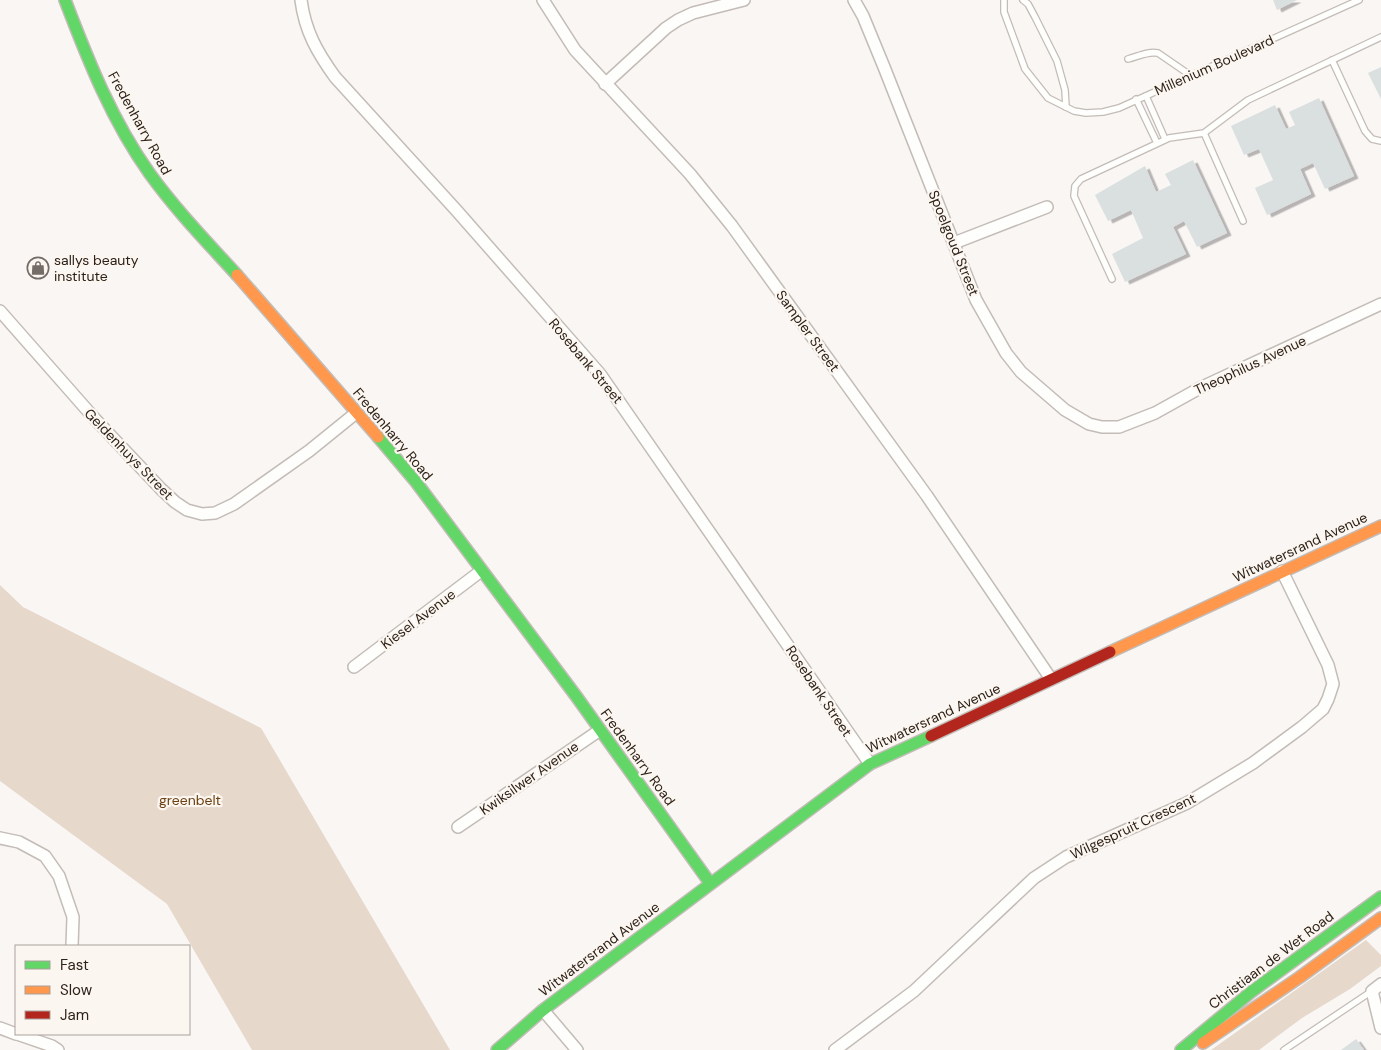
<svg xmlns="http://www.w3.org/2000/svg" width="1381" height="1050" font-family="'DM Sans',sans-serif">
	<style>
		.green { fill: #e7d8cc }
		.building { fill: #dae0e0; filter: url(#shadow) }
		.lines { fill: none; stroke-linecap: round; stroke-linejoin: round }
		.lane-casing { stroke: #c3bcb7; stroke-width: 8 }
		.street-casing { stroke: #c3bcb7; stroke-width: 14 }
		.fast-casing { stroke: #c3bcb7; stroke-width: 14 }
		.slow-casing { stroke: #c3bcb7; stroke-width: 14 }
		.jam-casing { stroke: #c3bcb7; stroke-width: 14 }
		.lane { stroke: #fefefd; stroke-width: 5.5 }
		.street { stroke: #fefefd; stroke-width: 11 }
		.fast { stroke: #63d668; stroke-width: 11 }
		.slow { stroke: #ff974d; stroke-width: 11 }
		.jam { stroke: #b3261e; stroke-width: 11 }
		.labels { text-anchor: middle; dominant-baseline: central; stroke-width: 4.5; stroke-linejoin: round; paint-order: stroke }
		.street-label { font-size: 14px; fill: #2d2219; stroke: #fcf6f1 }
		.poi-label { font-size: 14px; fill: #2d2219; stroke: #fcf6f1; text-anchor: start }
		.park-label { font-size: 14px; fill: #6b3f0f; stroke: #fcf6f1 }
	</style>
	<defs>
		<filter id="shadow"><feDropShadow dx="4.5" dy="2.5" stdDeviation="0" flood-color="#0004"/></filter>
	</defs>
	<rect width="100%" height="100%" fill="#f9f6f4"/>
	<g class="green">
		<path d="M 0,585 L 23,607 L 261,728 L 450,1050 L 252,1050 L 167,904 L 0,781 Z"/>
		<path d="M 1366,940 L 1381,955 L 1381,966 L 1350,989 L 1302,1018 L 1259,1050 L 1211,1050 Z"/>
	</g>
	<g class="building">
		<path d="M 1273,0 L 1297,0 L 1277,10 Z"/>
		<path d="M 1381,67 L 1381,99 L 1368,73 Z"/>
		<path d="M 1319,98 L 1354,176 L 1325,189 L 1313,163 L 1300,169 L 1311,194 L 1267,215 L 1255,188 L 1273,180 L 1259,149 L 1244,155 L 1231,126 L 1275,105 L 1286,129 L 1295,125 L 1289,112 Z"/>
		<path d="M 1193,160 L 1227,233 L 1197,247 L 1184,221 L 1173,227 L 1186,254 L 1125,282 L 1112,254 L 1143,238 L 1131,210 L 1108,221 L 1095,195 L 1145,166 L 1156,192 L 1171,185 L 1165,174 Z"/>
		<path d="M 1356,1039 L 1364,1050 L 1341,1050 Z"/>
	</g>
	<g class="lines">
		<g class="lane-casing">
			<g id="lane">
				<path d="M 1004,0 L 1004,12 L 1025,69 L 1048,98 L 1074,111 L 1086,113 L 1103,112 L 1119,108 L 1359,0"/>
				<path d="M 1023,0 L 1028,4 L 1035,17 L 1057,61 L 1065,90 L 1066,107"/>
				<path d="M 1128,59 C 1139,56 1148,51 1158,53 L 1190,75"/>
				<path d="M 1332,60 L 1365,131 L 1372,139 L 1381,141"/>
				<path d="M 1146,96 L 1165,139"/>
				<path d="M 1136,99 L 1157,143"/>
				<path d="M 1204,133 L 1243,221"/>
				<path d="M 1112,279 L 1074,196 L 1075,186 L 1081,179 L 1169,138 L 1204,133 L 1248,100 L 1381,37"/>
				<path d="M 1284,1050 L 1372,991"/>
			</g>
		</g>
		<g class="street-casing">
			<g id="street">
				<path d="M 301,0 C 305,31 317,52 335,77 L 457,211 L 600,374 L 870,764"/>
				<path d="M 543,0 L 575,50 L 690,174 L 732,226 L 927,496 L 1051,679"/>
				<path d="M 854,0 L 863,16 L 884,67 L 976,300 L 1006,353 L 1021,372 L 1065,410 L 1089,424 L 1102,427 L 1119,427 L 1155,413 L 1200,388 L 1381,304"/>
				<path d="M 605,84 L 666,28 L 678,20 L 693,13 L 744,0"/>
				<path d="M 954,243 L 1047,207"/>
				<path d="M 0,311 L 95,419 L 161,489 L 175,502 L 187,510 L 202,514 L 215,513 L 234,504 L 309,451 L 356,413"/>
				<path d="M 354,667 L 481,571"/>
				<path d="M 458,827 L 600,730"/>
				<path d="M 0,838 L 19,842 L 45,856 L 59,876 L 73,917 L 72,946"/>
				<path d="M 1381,984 L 1372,991 L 1381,1028"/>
				<path d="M 543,1010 L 577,1050"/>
				<path d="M 0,1028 L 16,1034"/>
				<path d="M 17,1034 L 52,1046 L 58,1050"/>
				<path d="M 835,1050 L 914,991 L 1034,878 L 1066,857 L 1187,803 L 1253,763 L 1302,727 L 1323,709 L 1328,699 L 1333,684 L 1328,665 L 1282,571"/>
			</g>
		</g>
		<g class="fast-casing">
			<g id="fast">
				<path d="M 65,0 C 88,60 112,121 150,174 C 176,210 207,242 237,275"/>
				<path d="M 378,437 L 416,482 L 576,696 L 710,883"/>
				<path d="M 497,1050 L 543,1010 L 870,764 L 931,736"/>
				<path d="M 1181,1050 L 1251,992 L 1381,897"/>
			</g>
		</g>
		<g class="slow-casing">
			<g id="slow">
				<path d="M 237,275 L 378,437"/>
				<path d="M 1110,652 L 1381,526"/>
				<path d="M 1203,1043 L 1300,977 L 1381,918"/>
			</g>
		</g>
		<g class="jam-casing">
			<path id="jam" d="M 931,736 L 1110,652"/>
		</g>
		<use href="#lane" class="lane"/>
		<use href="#street" class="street"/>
		<use href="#fast" class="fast"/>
		<use href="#slow" class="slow"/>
		<use href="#jam" class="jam"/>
	</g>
	<defs>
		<g id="shop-ring" transform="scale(1.125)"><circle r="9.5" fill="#fcf6f1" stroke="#746c66" stroke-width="1.5"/><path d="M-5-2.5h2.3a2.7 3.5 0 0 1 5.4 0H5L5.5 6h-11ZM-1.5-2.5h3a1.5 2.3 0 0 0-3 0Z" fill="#746c66"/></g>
	</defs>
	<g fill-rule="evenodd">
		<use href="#shop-ring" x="38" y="268"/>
	</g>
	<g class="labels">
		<g class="street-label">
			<text transform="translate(1214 65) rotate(-24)">Millenium Boulevard</text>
			<text transform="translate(140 123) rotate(61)">Fredenharry Road</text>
			<text transform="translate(954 243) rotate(68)">Spoelgoud Street</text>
			<text transform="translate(808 331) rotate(54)">Sampler Street</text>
			<text transform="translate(586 361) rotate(50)">Rosebank Street</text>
			<text transform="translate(1250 365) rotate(-25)">Theophilus Avenue</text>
			<text transform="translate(393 434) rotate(50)">Fredenharry Road</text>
			<text transform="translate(129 454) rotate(46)">Geldenhuys Street</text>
			<text transform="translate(1300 547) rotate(-25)">Witwatersrand Avenue</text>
			<text transform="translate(418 619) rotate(-37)">Kiesel Avenue</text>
			<text transform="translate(819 691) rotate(56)">Rosebank Street</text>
			<text transform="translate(933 718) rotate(-25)">Witwatersrand Avenue</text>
			<text transform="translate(638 757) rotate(54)">Fredenharry Road</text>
			<text transform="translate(529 778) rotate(-35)">Kwiksilwer Avenue</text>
			<text transform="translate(1133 826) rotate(-25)">Wilgespruit Crescent</text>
			<text transform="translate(599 949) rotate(-37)">Witwatersrand Avenue</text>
			<text transform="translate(1271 960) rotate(-37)">Christiaan de Wet Road</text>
		</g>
		<g class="poi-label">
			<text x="54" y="260">sallys beauty<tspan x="54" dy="16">institute</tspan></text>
		</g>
		<g class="park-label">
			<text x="190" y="800">greenbelt</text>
		</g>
	</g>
	<rect x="15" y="945" width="175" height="90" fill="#fcf6f1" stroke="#a9a19b"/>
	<rect x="25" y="961" width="25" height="8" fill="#63d668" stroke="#a9a19b"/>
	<text x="60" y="970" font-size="15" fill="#2d2219">Fast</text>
	<rect x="25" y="986" width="25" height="8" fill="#ff974d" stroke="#a9a19b"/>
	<text x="60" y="995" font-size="15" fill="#2d2219">Slow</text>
	<rect x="25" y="1011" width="25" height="8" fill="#b3261e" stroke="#a9a19b"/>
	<text x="60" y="1020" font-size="15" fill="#2d2219">Jam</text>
</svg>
